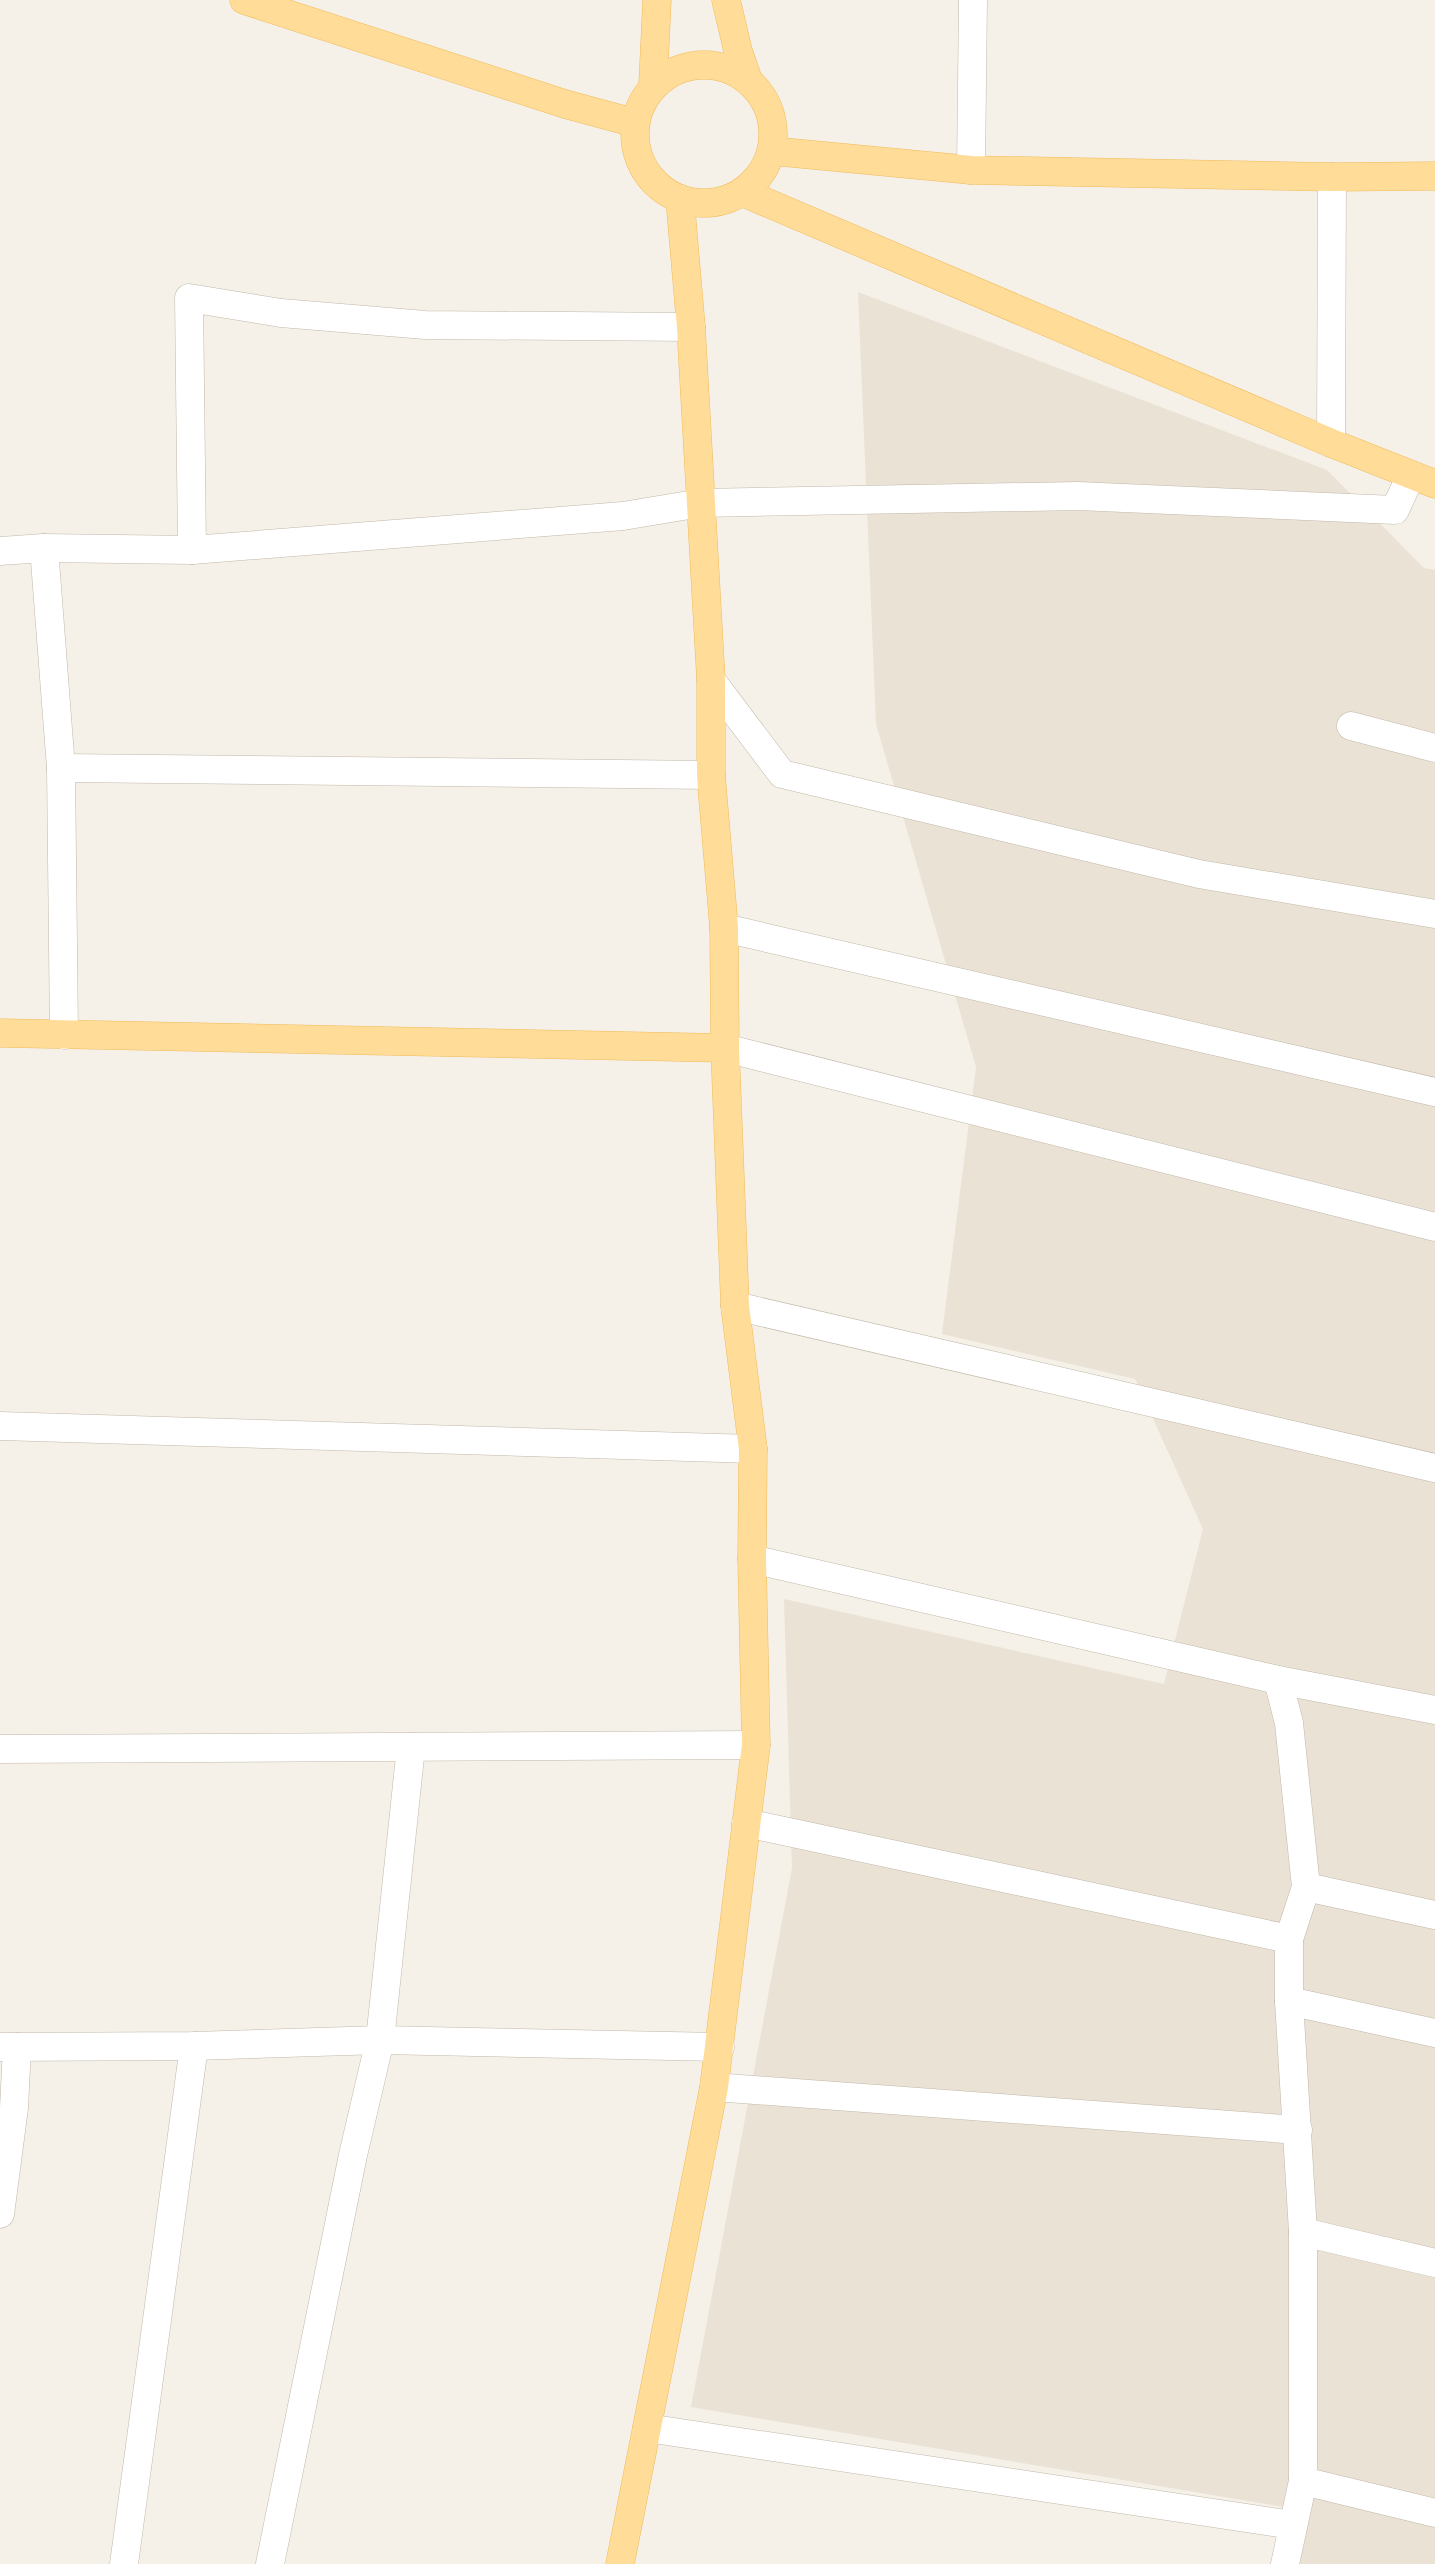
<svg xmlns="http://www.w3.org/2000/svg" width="1435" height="2564" font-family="Overpass,sans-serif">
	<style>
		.residential { fill: #eae2d5 }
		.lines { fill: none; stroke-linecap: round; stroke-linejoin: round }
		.minor-casing { stroke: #c2b8a9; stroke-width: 29 }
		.major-casing { stroke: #f0bb5c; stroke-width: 29 }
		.minor { stroke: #fff; stroke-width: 28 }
		.major { stroke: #ffdc97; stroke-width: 28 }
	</style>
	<rect width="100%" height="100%" fill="#f5f1e8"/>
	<path class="residential" d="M 858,292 L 1327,470 L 1424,568 L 1435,570 L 1435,2564 L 1290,2564 L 1301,2510 L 691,2407 L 792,1868 L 784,1599 L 1164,1684 L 1203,1529 L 1135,1379 L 942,1334 L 976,1067 L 876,724 Z"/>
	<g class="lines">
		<g class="minor-casing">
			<g id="minor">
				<path d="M 971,170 L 973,0"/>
				<path d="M 1331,443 L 1332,177"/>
				<path d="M 44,548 L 61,768 L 64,1035"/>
				<path d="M 192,550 L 189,298 L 281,313 L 425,325 L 691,327"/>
				<path d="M 0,551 L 44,548 L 192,550 L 623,516 L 701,503 L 1078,496 L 1395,510 L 1411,475"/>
				<path d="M 711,680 L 782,774 L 1199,874 L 1435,914"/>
				<path d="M 1351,726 L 1435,748"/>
				<path d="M 61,768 L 711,775"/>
				<path d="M 724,928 L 1435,1092"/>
				<path d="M 725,1048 L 1435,1227"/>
				<path d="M 735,1306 L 1435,1468"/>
				<path d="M 0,1426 L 753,1449"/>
				<path d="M 752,1559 L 1278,1680 L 1435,1710"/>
				<path d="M 1278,1680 L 1289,1723 L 1306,1887 L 1289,1939 L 1289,2001 L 1303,2232 L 1303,2481 L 1285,2564"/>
				<path d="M 0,1749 L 756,1745"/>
				<path d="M 746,1823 L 1289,1939"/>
				<path d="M 1306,1887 L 1435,1915"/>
				<path d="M 1289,2001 L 1435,2033"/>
				<path d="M 0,2047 L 194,2046 L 380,2040 L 720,2047"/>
				<path d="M 714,2087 L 1298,2130"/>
				<path d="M 0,2214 L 14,2108 L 17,2047"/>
				<path d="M 1303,2232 L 1435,2263"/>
				<path d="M 647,2428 L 1293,2525"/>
				<path d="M 1303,2481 L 1435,2513"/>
				<path d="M 124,2564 L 194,2046"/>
				<path d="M 270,2564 L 353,2155 L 380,2040 L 411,1747"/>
			</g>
		</g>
		<g class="major-casing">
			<g id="major">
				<path d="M 244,0 L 565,104 L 635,123"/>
				<path d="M 726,0 L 738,51 L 748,80"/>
				<circle cx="704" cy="134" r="69"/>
				<path d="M 653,85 L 657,0"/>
				<path d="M 772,151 L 971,170 L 1332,177 L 1435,176"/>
				<path d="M 742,192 L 1331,443 L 1435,484"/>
				<path d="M 0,1033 L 725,1048"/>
				<path d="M 620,2564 L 714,2087 L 756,1745 L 752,1559 L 753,1449 L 735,1306 L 725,1048 L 724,928 L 711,775 L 711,680 L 691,327 L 680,199"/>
			</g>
		</g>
		<use href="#minor" class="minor"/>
		<use href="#major" class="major"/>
	</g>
</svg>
